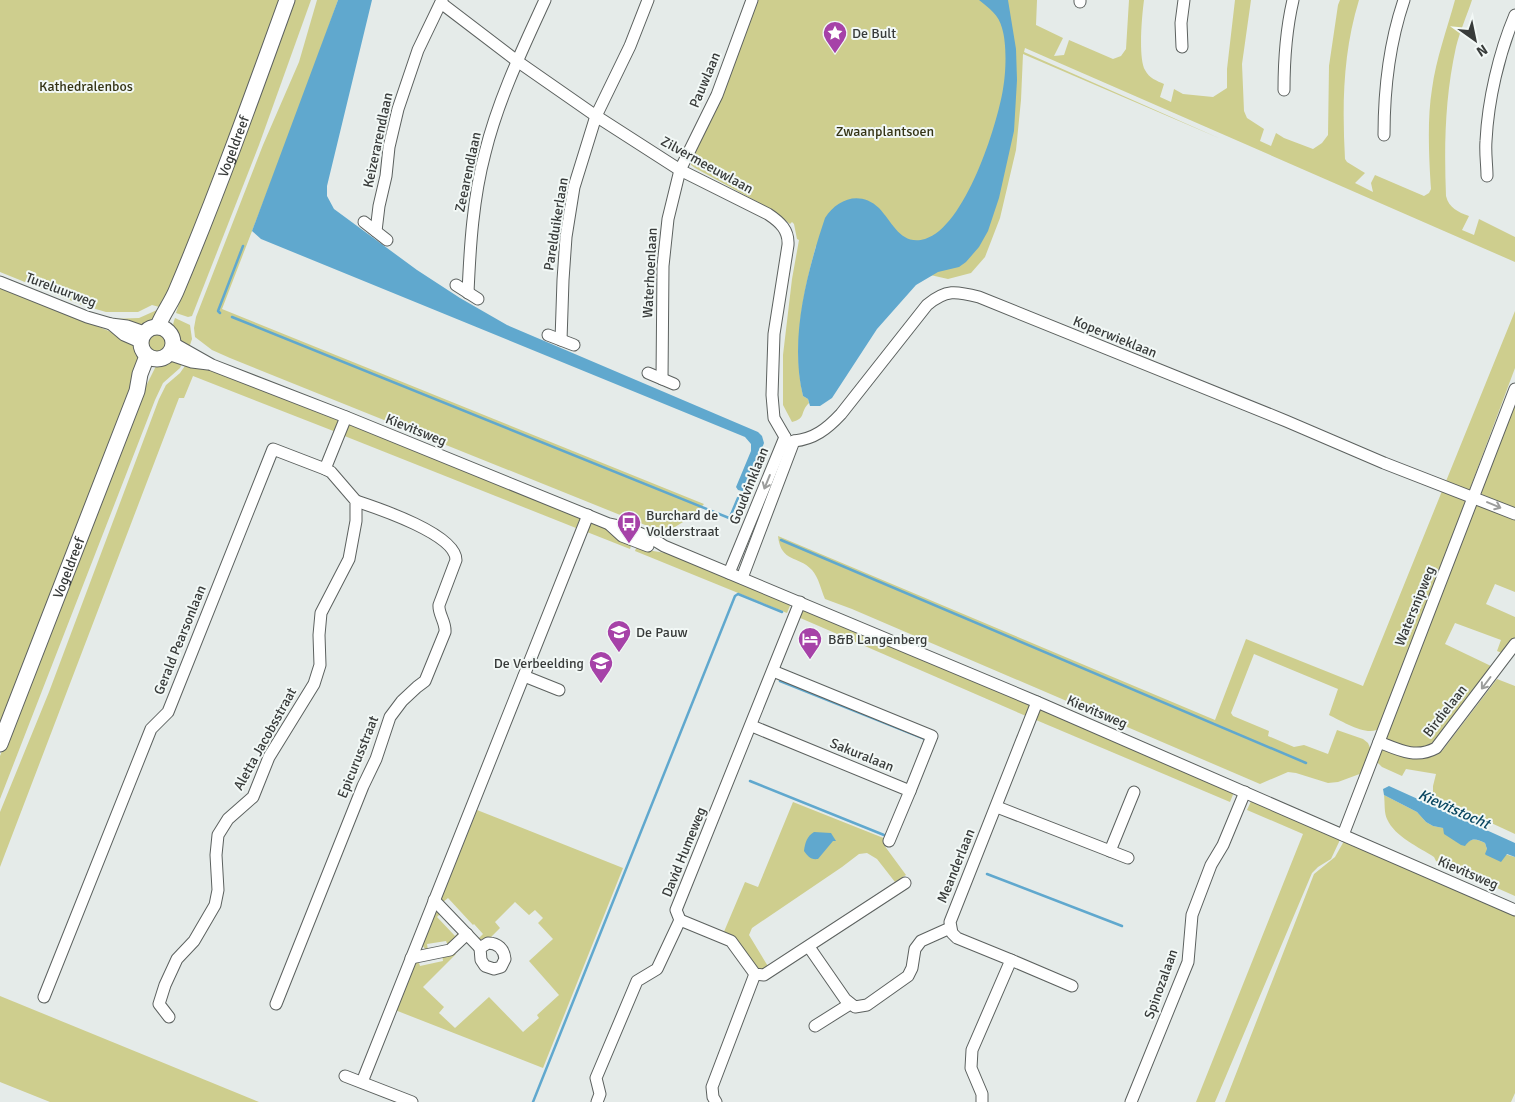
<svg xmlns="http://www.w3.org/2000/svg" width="1515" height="1102" font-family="Signika,sans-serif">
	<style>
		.green { fill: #cece8e }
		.water { fill: #60a8ce }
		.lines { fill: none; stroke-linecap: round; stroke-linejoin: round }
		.stream { stroke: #60a8ce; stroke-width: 2.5 }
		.minor-casing { stroke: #5c615f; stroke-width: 13 }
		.major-casing { stroke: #5c615f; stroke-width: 17 }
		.minor { stroke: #fff; stroke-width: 11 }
		.major { stroke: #fff; stroke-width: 15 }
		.oneway { stroke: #9c9d9c }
		.labels { text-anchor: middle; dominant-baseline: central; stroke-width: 4; stroke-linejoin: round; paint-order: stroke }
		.poi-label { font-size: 14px; fill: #383b3a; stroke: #f2f8f6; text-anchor: start }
		.street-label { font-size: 14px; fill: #383b3a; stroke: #f2f8f6 }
		.park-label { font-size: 14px; fill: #353415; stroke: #f2f8f6 }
		.water-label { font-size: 15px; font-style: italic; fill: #084660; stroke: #f2f8f6 }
	</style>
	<rect width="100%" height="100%" fill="#e5ebe9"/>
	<g class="green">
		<path d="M 0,0 L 283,0 L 227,153 L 163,308 L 152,305 L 138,312 L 106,312 L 82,305 L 0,272 Z"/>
		<path d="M 293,0 L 311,0 L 259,145 L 192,316 L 188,317 L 176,313 L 185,285 Z"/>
		<path d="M 317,0 L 338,0 L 304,96 L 222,309 L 704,504 L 693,516 L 665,533 L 230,358 L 212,350 L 195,337 L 194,328 L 196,317 L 263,145 L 299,62 Z"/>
		<path d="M 756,0 L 1037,0 L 1036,25 L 1063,38 L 1054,56 L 1064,55 L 1069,40 L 1113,59 L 1121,56 L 1126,49 L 1129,0 L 1144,0 C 1142,15 1138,58 1145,70 C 1149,78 1157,81 1164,84 L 1160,97 L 1171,102 L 1174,89 L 1183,94 L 1213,97 L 1227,88 L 1227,69 L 1235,0 L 1251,0 L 1242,64 L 1244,111 L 1247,118 L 1264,129 L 1260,141 L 1271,146 L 1276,133 L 1284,138 L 1313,149 L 1322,143 L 1328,135 L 1329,66 L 1338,5 L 1340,0 L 1359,0 C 1343,52 1342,105 1345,159 L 1347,162 L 1365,173 L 1355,183 L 1373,192 L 1371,183 L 1375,175 L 1424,196 L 1429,193 L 1431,189 C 1429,159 1427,119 1432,89 C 1436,59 1447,29 1455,0 L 1472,0 C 1467,15 1460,31 1456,47 C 1445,97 1444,145 1446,196 C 1449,208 1458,212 1469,216 L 1462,230 L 1474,235 L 1479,219 L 1515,237 L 1515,262 L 1025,48 L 1024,52 L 1221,139 L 1023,54 L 1021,100 L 1016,150 L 1000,218 L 985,257 L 971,273 L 948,279 L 842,255 L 816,246 C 803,292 792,348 803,396 L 808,399 L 809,403 C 799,413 807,418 792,422 L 783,405 L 783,355 L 792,279 L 799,240 L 797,239 L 794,224 L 792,222 L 790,224 L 774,211 L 695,168 L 691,165 L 690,160 Z"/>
		<path d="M 0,286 L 133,341 C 139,348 141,355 141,364 L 0,731 Z"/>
		<path d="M 157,310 L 162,312 L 153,323 L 145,327 L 110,319 L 139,318 Z"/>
		<path d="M 1515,311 L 1515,368 L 1381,727 C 1370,739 1342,721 1329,715 L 1338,689 L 1254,654 L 1231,713 L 1233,716 L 1269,731 L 1268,736 L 1294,747 L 1304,745 L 1328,754 L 1337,730 L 1363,739 L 1368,743 L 1371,750 L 1365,772 L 1338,782 L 1328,783 L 1296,773 L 1288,772 L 1260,784 L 852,609 L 825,599 C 821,590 819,578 812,570 C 798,555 781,563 778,536 L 1215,720 L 1246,639 L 1363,686 Z"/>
		<path d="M 175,318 L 190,325 L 192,339 L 189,348 C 177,340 169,333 175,318 Z"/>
		<circle cx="157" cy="343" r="9"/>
		<path d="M 171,359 L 183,362 L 180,368 L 163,383 L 155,400 L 0,799 L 0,756 L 139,400 L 156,366 Z"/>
		<path d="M 187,363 L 223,373 L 336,417 L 339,424 L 336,432 L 193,376 L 184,398 L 179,398 L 0,867 L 0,812 L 49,692 L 159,399 L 166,385 L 180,373 Z"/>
		<path d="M 1515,399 L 1515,510 L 1484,497 L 1480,491 Z"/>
		<path d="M 352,423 L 581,516 L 576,528 L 342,435 L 345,426 Z"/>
		<path d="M 1475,503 L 1515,517 L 1515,592 L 1495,584 L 1486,604 L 1515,617 L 1515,637 L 1502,653 L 1497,651 L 1501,640 L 1455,623 L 1445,644 L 1491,666 L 1435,746 L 1411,751 L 1387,740 L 1385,735 Z"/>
		<path d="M 592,521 L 632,543 L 630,549 L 587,532 Z"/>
		<path d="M 637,545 L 653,551 L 672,554 L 791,603 L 787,613 L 635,551 Z"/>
		<path d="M 801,607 L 1031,704 L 1026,716 L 798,617 Z"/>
		<path d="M 1497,679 L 1515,686 L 1515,834 L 1433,796 L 1433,786 L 1436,774 L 1406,769 L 1402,776 L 1382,767 L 1377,762 L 1379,751 L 1383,748 L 1423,757 L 1442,751 Z"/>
		<path d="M 1041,708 L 1234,792 L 1230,802 L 1036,720 Z"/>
		<path d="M 1384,795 L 1417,812 L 1426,822 L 1433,826 L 1443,828 L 1444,830 L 1465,845 C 1472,837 1476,839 1485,843 L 1487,849 L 1515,857 L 1515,896 L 1436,861 L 1434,857 C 1419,847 1395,837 1387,819 C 1384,813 1385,803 1384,795 Z"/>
		<path d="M 1252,799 L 1339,839 L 1339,842 L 1331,859 L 1318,867 L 1312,873 L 1215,1102 L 1196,1102 L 1303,834 L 1247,810 Z"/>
		<path d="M 793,802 L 886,839 L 884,845 L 906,875 L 895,882 L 877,859 L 867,853 L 859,854 L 842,867 L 752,928 L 749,935 L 769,968 L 760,971 L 723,934 L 745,882 L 758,887 Z"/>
		<path d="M 477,810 L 623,868 L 543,1068 L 395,1010 L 414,962 L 418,960 L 420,966 L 443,961 L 442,955 L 454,953 L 456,954 L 423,987 L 444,1007 L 439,1013 L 455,1028 L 489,997 L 523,1032 L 539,1018 L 537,1015 L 559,995 L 529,961 L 553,939 L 538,923 L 543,918 L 535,910 L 529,915 L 515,902 L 495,922 L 500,928 L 490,938 L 479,940 L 478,939 L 483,934 L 474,924 L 473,925 L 448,898 L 443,902 L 441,899 Z"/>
		<path d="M 1344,841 L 1515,914 L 1515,1093 L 1511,1102 L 1225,1102 L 1314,874 L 1335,857 Z"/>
		<path d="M 436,912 L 441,913 L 437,917 L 455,936 L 459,932 L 459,934 L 448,946 L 446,941 L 427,944 L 428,950 L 426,950 L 422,945 L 433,913 Z"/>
		<path d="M 0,996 L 259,1102 L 50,1102 L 0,1082 Z"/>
	</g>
	<g class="water">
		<path d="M 338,0 L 372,0 L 327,186 L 327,196 L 334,209 L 417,270 L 460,298 L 507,325 L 758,432 L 762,436 L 764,443 L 746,492 L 738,490 L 736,487 L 751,451 L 751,444 L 745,437 L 261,239 L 252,231 Z"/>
		<path d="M 979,0 L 1008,0 L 1016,49 L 1017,80 L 1014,131 L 999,198 L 988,231 L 979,247 L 966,262 L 959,267 L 938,272 L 916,285 L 877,329 L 832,398 L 820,406 L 810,406 L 808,399 L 803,396 C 789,339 807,272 825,218 C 837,199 860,190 879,208 C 893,223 901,246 925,239 C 965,227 997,126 1003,89 C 1006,72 1007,44 1002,28 C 999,15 989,8 979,0 Z"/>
		<path d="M 1389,786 L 1515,843 L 1515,857 L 1507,854 L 1501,862 L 1486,855 L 1485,854 L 1487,849 L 1485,843 C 1476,839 1472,837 1465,846 L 1461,845 L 1444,834 L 1443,828 L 1433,826 L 1426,822 L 1417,812 L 1384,795 L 1383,789 Z"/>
		<path d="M 814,832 L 831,833 L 836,841 L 833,841 L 818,859 C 810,860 808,856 804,851 C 805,843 807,836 814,832 Z"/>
	</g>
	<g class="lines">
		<g class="stream">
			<path d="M 220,313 L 218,311 L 243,246"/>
			<path d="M 232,317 L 734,520"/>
			<path d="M 730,517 L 738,498"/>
			<path d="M 781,540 L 1306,763"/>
			<path d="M 780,681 L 925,739"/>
			<path d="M 750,781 L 884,835"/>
			<path d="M 987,874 L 1122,926"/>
			<path d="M 533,1102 L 735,596 L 738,594 L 782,612"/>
		</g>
		<g class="minor-casing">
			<g id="minor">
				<path d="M 1080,0 L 1080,2"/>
				<path d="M 441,3 L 517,61 L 596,116 L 680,170 L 768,214 C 780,222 789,230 788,245 L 774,334 L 772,395 L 774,418 L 785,437"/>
				<path d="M 1182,47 L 1181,23 L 1184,0"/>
				<path d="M 1284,90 C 1284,59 1286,30 1293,0"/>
				<path d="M 1384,135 C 1384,89 1389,44 1404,0"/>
				<path d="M 1487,176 C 1487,165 1485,153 1486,141 C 1488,100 1499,53 1515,15"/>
				<path d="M 364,222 L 387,240"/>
				<path d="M 376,231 L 379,206 L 386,176 L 389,147 L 398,109 L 418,50 L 442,0"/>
				<path d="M 0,282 L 87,317 L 111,324 L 127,326 L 144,332"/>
				<path d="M 456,285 L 478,299"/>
				<path d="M 468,293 C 470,246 473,198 485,153 C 498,100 522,50 545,0"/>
				<path d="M 111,324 L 124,335 L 140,342"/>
				<path d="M 548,335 L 574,345"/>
				<path d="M 561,340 L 563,280 L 566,237 L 574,187 L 596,116 L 630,46 L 648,0"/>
				<path d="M 173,343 L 212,365 L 346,417 L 609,524 C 627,527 649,536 664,546 L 1037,702 L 1515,910"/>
				<path d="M 168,354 L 192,362 L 208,364"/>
				<path d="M 648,373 L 674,384"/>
				<path d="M 662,379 L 663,266 L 668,219 L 680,170 L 717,95 L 752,0"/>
				<path d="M 794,441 C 814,439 827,429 841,414 L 927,305 C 946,289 956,291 979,297 L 1286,421 L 1384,463 L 1515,514"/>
				<path d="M 610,525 L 622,536 L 648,546"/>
				<path d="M 729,573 L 785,437"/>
				<path d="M 742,578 L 794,441"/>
				<path d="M 773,671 L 932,736 L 910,791"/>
				<path d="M 524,676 L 559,690"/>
				<path d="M 752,726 L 910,791 L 889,841"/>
				<path d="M 1379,742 C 1399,750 1416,759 1436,748 L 1515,644"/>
				<path d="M 997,807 L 1128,858"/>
				<path d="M 1343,835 L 1515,389"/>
				<path d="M 1110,851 L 1134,792"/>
				<path d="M 434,900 L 480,948"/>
				<path d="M 680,920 L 731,941 L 755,974 L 764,975 L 905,883"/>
				<path d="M 488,943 C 498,943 504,949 505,959 L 501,967 L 494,969 L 485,966 L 481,960 L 480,948 Z"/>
				<path d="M 809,947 L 845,999 L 855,1007 L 867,1005 L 908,976 L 912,968 L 915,949 L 921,941 L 950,928"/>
				<path d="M 411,958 L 450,950 L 467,934"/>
				<path d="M 1011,960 L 1072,986"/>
				<path d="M 44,997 L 151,729 L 168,712 L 273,449 L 325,469 L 346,417"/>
				<path d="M 276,1004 L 363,786 L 376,759 L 390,717 L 402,701 L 417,687 L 425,681 L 445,632 C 446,622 438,614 439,605 L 456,560 C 456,534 377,508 356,501"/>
				<path d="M 169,1017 L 159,1004 L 165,985 L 177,959 L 194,941 L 215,905 L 218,890 L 216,855 L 218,835 L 228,819 L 253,797 L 269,757 L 314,684 L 320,665 L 319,635 L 321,613 L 349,559 L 356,521 L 356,501 L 331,472 L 325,469"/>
				<path d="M 815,1026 L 850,1004"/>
				<path d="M 345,1076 L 412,1102"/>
				<path d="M 362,1082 L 588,515"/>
				<path d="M 597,1102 L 600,1094 L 596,1078 L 637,981 L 657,969 L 680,920 L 676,910 L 800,602"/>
				<path d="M 716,1102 L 713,1097 L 712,1087 L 755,974"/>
				<path d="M 982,1102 L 982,1094 L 971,1068 L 972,1050 L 1011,960 L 957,938 L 952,933 L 950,922 L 1037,702"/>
				<path d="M 1131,1102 L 1188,962 L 1192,915 L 1211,865 L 1223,845 L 1245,792"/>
			</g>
		</g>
		<g class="major-casing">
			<g id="major">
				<path id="s1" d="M 158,326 C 163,313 172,302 177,289 C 217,194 252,97 287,0"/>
				<circle cx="157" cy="343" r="16"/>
				<path id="s2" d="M 0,744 L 137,391 L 140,374 L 147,356"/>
			</g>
		</g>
		<use href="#minor" class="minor"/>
		<use href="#major" class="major"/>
	</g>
	<defs><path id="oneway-shaft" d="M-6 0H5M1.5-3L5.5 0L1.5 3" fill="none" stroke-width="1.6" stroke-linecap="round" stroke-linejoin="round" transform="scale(1.25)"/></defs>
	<g class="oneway">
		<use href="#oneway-shaft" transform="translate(767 482) rotate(112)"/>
		<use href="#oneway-shaft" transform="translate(1494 505) rotate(23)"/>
		<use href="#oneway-shaft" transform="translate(1486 683) rotate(127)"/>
	</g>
	<defs>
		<g id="sight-pin" transform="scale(1.25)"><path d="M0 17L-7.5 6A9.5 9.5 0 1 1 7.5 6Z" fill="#a642a8" stroke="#f2f8f6"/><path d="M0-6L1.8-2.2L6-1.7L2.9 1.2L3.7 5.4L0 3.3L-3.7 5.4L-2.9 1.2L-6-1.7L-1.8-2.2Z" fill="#fff"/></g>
		<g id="bus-pin" transform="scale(1.25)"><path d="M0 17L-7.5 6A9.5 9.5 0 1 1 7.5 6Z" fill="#a642a8" stroke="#f2f8f6"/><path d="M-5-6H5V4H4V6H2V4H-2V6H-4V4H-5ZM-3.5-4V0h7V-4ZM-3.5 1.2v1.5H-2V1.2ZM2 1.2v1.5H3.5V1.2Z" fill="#fff"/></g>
		<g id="school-pin" transform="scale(1.25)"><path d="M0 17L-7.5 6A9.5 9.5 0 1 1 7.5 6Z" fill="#a642a8" stroke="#f2f8f6"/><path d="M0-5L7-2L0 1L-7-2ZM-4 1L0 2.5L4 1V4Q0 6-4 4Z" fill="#fff"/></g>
		<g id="hotel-pin" transform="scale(1.25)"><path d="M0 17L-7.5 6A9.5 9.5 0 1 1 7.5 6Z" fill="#a642a8" stroke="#f2f8f6"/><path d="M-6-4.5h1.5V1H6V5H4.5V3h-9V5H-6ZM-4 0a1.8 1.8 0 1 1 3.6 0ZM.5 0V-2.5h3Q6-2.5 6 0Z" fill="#fff"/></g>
	</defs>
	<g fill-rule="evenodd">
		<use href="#sight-pin" x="835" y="33"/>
		<use href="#bus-pin" x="629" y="523"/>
		<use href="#school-pin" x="619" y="632"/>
		<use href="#hotel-pin" x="810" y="639"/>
		<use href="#school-pin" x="601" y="663"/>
	</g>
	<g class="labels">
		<g class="poi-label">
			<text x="852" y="33">De Bult</text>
			<text x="646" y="515">Burchard de<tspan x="646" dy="16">Volderstraat</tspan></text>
			<text x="636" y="632">De Pauw</text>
			<text x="828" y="639">B&amp;B Langenberg</text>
			<text x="584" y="663" text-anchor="end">De Verbeelding</text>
		</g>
		<g class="street-label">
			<text transform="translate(705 80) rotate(-67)">Pauwlaan</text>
			<text transform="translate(378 140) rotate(-78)">Keizerarendlaan</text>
			<text stroke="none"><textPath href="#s1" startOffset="195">Vogeldreef</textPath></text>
			<text transform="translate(707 165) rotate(29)">Zilvermeeuwlaan</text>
			<text transform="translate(468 172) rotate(-78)">Zeearendlaan</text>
			<text transform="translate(556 224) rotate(-81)">Parelduikerlaan</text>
			<text transform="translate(650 273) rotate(-87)">Waterhoenlaan</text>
			<text transform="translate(61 290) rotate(21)">Tureluurweg</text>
			<text transform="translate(1115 337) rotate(22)">Koperwieklaan</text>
			<text transform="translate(416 430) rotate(22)">Kievitsweg</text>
			<text transform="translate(749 486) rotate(-68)">Goudvinklaan</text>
			<text stroke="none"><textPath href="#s2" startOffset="189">Vogeldreef</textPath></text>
			<text transform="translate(1415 606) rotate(-68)">Watersnipweg</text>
			<text transform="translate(180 640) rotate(-68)">Gerald Pearsonlaan</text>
			<text transform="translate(1445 711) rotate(-52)">Birdielaan</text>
			<text transform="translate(1097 712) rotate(23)">Kievitsweg</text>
			<text transform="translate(265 739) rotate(-61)">Aletta Jacobsstraat</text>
			<text transform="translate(862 755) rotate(22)">Sakuralaan</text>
			<text transform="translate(358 757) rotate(-68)">Epicurusstraat</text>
			<text transform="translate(684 852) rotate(-68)">David Humeweg</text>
			<text transform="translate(956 866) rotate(-68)">Meanderlaan</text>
			<text transform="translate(1468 873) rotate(23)">Kievitsweg</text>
			<text transform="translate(1161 984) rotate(-70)">Spinozalaan</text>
		</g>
		<g class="park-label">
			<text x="86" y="86">Kathedralenbos</text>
			<text x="885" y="131">Zwaanplantsoen</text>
		</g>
		<g class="water-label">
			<text transform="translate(1454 809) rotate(24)">Kievitstocht</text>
		</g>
	</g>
	<g transform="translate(1475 40) rotate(147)" stroke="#f2f8f6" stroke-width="4" paint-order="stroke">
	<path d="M0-4L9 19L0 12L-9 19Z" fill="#383b3a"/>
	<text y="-8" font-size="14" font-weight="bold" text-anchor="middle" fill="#383b3a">N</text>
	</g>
</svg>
